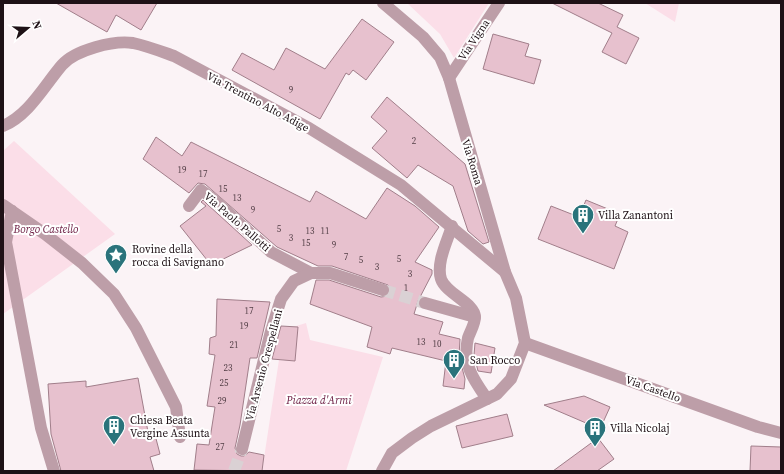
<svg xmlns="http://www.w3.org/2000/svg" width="784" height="474" font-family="'Source Serif 4',serif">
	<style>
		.green { fill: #fbdee8 }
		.building { fill: #e7c1ce; stroke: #a17e8a }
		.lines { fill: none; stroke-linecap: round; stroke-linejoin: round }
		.minor-tunnel { stroke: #dad1d4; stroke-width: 12; stroke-dasharray: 12 6; stroke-linecap: butt }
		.minor { stroke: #bd9ea8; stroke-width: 12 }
		.labels { text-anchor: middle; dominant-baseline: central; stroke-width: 4; stroke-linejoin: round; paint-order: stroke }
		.number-label { font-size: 9px; fill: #503d44 }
		.street-label { font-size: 11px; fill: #1e1116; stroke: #fff }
		.poi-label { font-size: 11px; fill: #1e1116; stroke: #fff; text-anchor: start }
		.park-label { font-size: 11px; font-style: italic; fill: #69193f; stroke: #fff }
	</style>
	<rect width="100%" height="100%" fill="#fbf3f6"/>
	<g class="green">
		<path d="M 407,3 L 489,3 L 454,58 L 440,34 Z"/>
		<path d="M 645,3 L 679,3 L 675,22 Z"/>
		<path d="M 14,141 L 115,234 L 3,314 L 3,151 Z"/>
		<path d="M 306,323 L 310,340 L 383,357 L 346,471 L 262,471 L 279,360 L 294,361 L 293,327 Z"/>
	</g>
	<g class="building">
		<path d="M 56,3 L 157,3 L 141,30 L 116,15 L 107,32 Z"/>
		<path d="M 552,3 L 598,3 L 623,15 L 617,27 L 639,38 L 626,64 L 602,52 L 612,33 Z"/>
		<path d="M 362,19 L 394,42 L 366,80 L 353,70 L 349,75 L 346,73 L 320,119 L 232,70 L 242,53 L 274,70 L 286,48 L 325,69 Z"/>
		<path d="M 493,34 L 529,44 L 525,56 L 541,60 L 534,84 L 483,69 Z"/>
		<path d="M 387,97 L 465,164 L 489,242 L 483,244 L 468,231 L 453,186 L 418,165 L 407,178 L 372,148 L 387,131 L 371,117 Z"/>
		<path d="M 156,137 L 182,156 L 191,142 L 310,202 L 316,191 L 366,219 L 387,188 L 415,206 L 439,227 L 415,262 L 432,270 L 432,274 L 418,301 L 414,314 L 443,322 L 439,334 L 460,339 L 459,356 L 465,379 L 464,389 L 443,386 L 446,361 L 392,348 L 390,354 L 367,347 L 372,327 L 310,304 L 316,280 L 329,280 L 381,297 L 388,296 L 390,293 L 388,285 L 332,266 L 318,266 L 277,247 L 205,184 L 198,183 L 189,193 L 143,159 Z"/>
		<path d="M 203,200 L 207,204 L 252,245 L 211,265 L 180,226 L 206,206 L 201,202 Z"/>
		<path d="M 586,200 L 620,214 L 615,226 L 628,232 L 614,269 L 538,239 L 551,206 L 579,217 Z"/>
		<path d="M 217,299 L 270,302 L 257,358 L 250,358 L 240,425 L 235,448 L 237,454 L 241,456 L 244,456 L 249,452 L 264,455 L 262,471 L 194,470 L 197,444 L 209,445 L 215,407 L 207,406 L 215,355 L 209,354 L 210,338 L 216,336 Z"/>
		<path d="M 281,326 L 298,327 L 295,361 L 272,359 Z"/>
		<path d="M 475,343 L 495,348 L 491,373 L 478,371 L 474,355 Z"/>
		<path d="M 138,378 L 148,432 L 154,431 L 160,454 L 150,457 L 154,471 L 61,471 L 51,434 L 48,384 L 86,381 L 86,387 Z"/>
		<path d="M 584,396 L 610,407 L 600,429 L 544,405 Z"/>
		<path d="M 507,414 L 513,436 L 462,448 L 456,426 Z"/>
		<path d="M 598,438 L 614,459 L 597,471 L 553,471 Z"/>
		<path d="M 751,446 L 781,447 L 781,471 L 750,471 Z"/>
	</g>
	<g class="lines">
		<g class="minor-tunnel">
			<path d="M 383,290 L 425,303"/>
			<path d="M 234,471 L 242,449"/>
		</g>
		<g class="minor">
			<path d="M 449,78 L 499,3"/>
			<path d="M 3,126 C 29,115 44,86 62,65 C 75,50 114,40 133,43 C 147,46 160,51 174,56 L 309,128 L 401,185 L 505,272"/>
			<path d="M 3,205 L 45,234 L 82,263 L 114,294 L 136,328 L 176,407 L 180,437"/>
			<path d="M 189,206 L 201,190 L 212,198 L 271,252 L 311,273"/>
			<path d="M 12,211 L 6,242 L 41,428 L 54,471"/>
			<path d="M 452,226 C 447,242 436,263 441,279 C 446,294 475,303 475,317 C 475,324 470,332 468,338 C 462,364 473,379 487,399"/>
			<path d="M 425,303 L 475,317"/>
			<path d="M 525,343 L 758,427 L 781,433"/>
			<path d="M 242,449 L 271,331 L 281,299 L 294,281 L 311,273 L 330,273 L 383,290"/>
			<path d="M 382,471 L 392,453 L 412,438 L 431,426 L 497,394 L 511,379 L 525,343 L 516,298 L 505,272 L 449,78 L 440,57 L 423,37 L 383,3"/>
		</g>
	</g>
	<defs>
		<g id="building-pin" transform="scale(1.15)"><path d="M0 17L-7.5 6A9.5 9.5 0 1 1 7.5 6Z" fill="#2a737b" stroke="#fff"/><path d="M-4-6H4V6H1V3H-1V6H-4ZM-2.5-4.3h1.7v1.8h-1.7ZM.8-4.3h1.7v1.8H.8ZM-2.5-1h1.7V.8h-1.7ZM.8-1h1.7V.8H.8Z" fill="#fff"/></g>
		<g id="sight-pin" transform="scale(1.15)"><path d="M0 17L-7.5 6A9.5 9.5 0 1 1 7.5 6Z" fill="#2a737b" stroke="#fff"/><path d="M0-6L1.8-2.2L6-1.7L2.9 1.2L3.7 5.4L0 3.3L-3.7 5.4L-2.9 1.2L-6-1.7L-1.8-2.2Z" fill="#fff"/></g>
	</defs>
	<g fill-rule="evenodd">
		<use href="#building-pin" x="583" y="215"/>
		<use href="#sight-pin" x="116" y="255"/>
		<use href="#building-pin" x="454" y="360"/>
		<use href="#building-pin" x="114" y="426"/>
		<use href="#building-pin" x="595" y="428"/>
	</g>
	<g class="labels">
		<g class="number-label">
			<text x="291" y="90">9</text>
			<text x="414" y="141">2</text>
			<text x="182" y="170">19</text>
			<text x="203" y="174">17</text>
			<text x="223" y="189">15</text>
			<text x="237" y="198">13</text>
			<text x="253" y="210">9</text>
			<text x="279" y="229">5</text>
			<text x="310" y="231">13</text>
			<text x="325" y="231">11</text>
			<text x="291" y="238">3</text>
			<text x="306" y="243">15</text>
			<text x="334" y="245">9</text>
			<text x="346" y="257">7</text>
			<text x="399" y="259">5</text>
			<text x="361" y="260">5</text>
			<text x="377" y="267">3</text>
			<text x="410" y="274">3</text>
			<text x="406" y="288">1</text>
			<text x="249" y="311">17</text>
			<text x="244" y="326">19</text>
			<text x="421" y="342">13</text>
			<text x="437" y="344">10</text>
			<text x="234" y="345">21</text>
			<text x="228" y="368">23</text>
			<text x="224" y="383">25</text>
			<text x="222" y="401">29</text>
			<text x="220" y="447">27</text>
		</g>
		<g class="street-label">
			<text transform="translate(474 40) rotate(-56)">Via Vigna</text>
			<text transform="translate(258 102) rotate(28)">Via Trentino Alto Adige</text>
			<text transform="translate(472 162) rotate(73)">Via Roma</text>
			<text transform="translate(237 222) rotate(41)">Via Paolo Pallotti</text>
			<text transform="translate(264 365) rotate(-75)">Via Arsenio Crespellani</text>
			<text transform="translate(653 389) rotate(20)">Via Castello</text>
		</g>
		<g class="poi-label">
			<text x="598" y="215">Villa Zanantoni</text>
			<text x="132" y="249">Rovine della<tspan x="132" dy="13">rocca di Savignano</tspan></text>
			<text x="470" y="360">San Rocco</text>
			<text x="130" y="420">Chiesa Beata<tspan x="130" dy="13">Vergine Assunta</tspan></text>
			<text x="610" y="428">Villa Nicolaj</text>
		</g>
		<g class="park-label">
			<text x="46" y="229">Borgo Castello</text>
			<text x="319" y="400">Piazza d'Armi</text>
		</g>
	</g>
	<rect width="784" height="474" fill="none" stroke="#1e1116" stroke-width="8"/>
	<g transform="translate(28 28) rotate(71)" stroke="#ffffff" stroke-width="3" paint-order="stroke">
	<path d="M0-3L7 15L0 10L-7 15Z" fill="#1e1116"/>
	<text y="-6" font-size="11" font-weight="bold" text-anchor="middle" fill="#1e1116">N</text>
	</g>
</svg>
